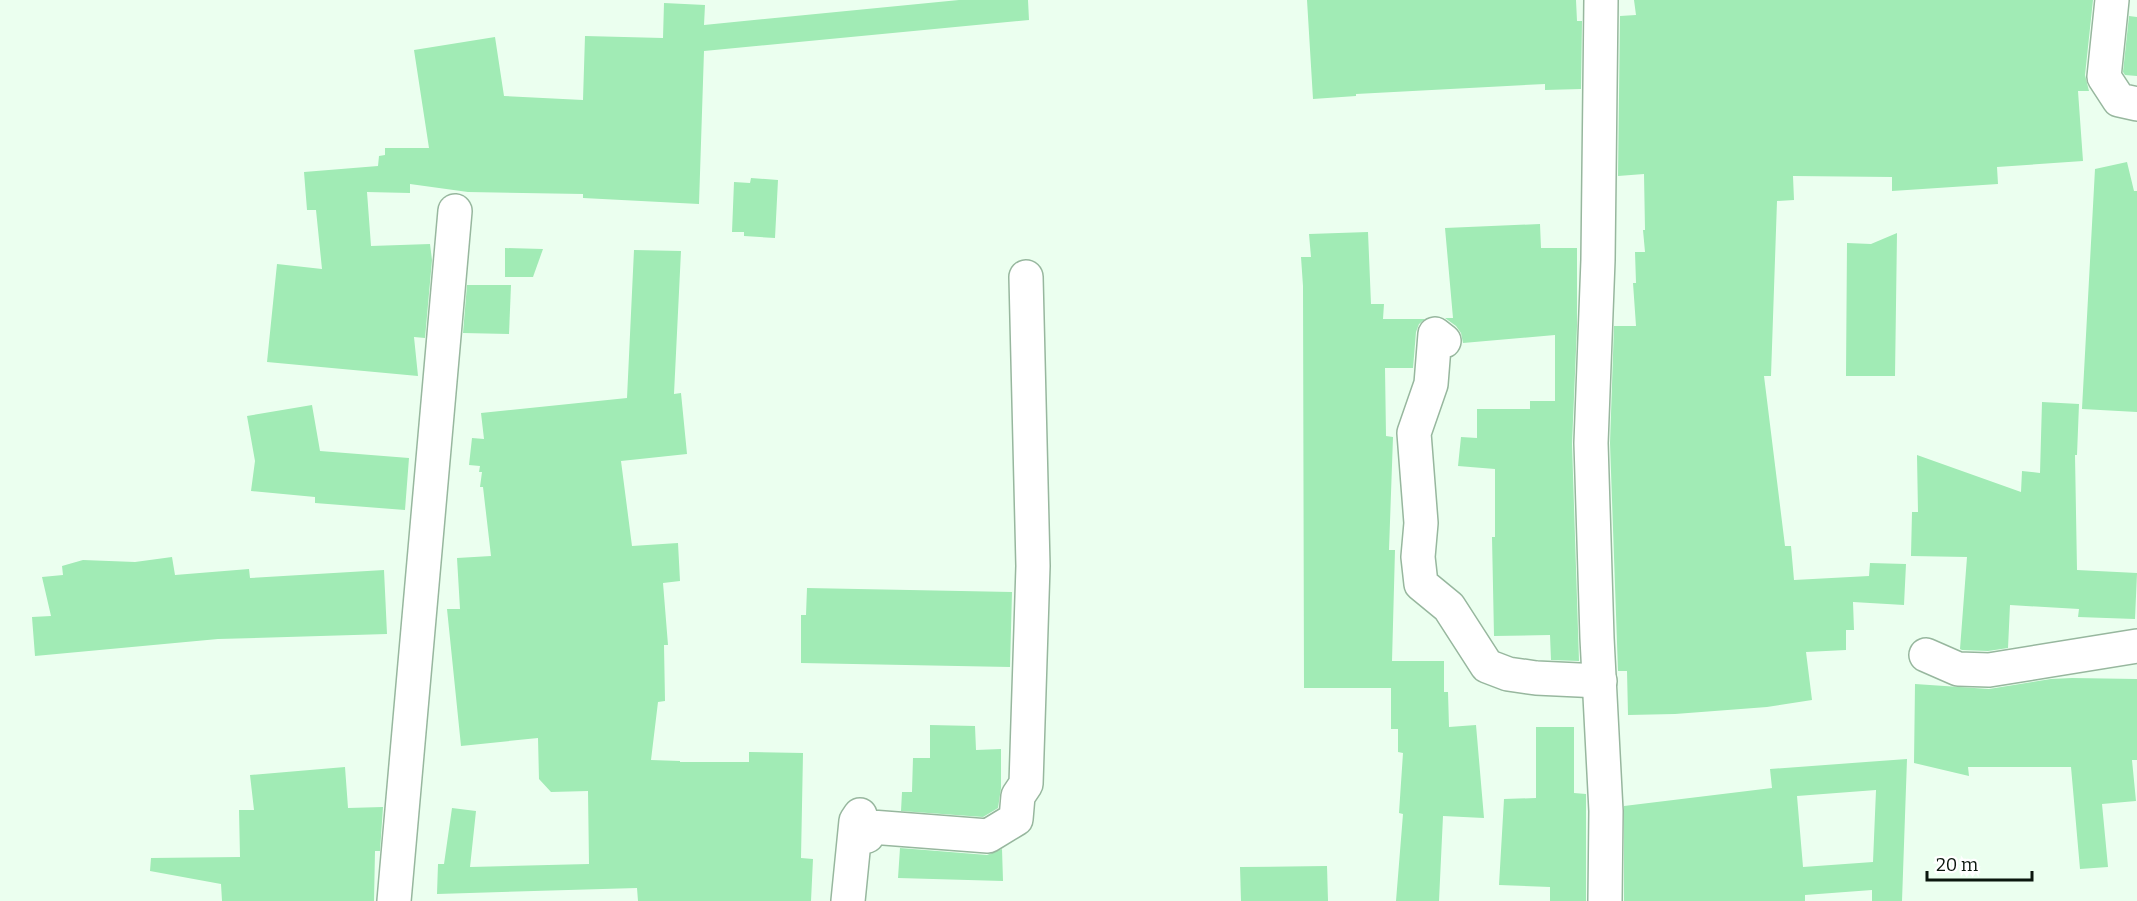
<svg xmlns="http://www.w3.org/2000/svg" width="2137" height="901" font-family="Bitter,serif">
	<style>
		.building { fill: #a1ebb5; fill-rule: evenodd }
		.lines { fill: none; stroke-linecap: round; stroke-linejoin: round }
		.minor-casing { stroke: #97b79e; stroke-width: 36 }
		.minor { stroke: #fff; stroke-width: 33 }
	</style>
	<rect width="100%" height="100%" fill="#ebffef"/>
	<g class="building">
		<path d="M 959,0 L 1028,0 L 1029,20 L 704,51 L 699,204 L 583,198 L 583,194 L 468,192 L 410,184 L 410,193 L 367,192 L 371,246 L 430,244 L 432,260 L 425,338 L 414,337 L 418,376 L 267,362 L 277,264 L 322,269 L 316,210 L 307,210 L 304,172 L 378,166 L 379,156 L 385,155 L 385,148 L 429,148 L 414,50 L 495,37 L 504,96 L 583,100 L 585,36 L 663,38 L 664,3 L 705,5 L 704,25 Z"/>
		<path d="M 1307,0 L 1576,0 L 1577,21 L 1582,21 L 1581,89 L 1545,90 L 1545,84 L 1356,94 L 1356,96 L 1313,99 Z"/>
		<path d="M 1634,0 L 2093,0 L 2085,75 L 2089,91 L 2078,91 L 2083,161 L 1997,167 L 1998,184 L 1892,191 L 1892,177 L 1793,176 L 1794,200 L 1777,201 L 1771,376 L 1764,376 L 1785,546 L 1791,546 L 1794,580 L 1869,576 L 1870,563 L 1906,564 L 1904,605 L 1853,602 L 1854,630 L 1846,630 L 1846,650 L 1806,652 L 1812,700 L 1767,707 L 1675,714 L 1628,715 L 1627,671 L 1618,671 L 1610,443 L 1614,326 L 1636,326 L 1633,283 L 1636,283 L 1635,252 L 1645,252 L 1643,230 L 1645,230 L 1644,174 L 1618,176 L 1620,16 L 1636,15 Z"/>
		<path d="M 2129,16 L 2137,17 L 2137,76 L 2125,75 L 2123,72 Z"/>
		<path d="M 2127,162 L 2134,191 L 2137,191 L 2137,412 L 2082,409 L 2095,169 Z"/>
		<path d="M 751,178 L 778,180 L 775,238 L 744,236 L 744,232 L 732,232 L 734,182 L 750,183 Z"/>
		<path d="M 1540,224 L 1541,248 L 1577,248 L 1577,326 L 1572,444 L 1579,661 L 1551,660 L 1550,635 L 1494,636 L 1492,537 L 1495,537 L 1495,469 L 1458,466 L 1461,437 L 1477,438 L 1477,409 L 1530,409 L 1530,401 L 1555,401 L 1555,335 L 1463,343 L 1461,333 L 1456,326 L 1445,318 L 1453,318 L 1445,228 Z"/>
		<path d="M 1368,232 L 1371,304 L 1384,304 L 1383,319 L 1425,319 L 1419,324 L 1416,332 L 1413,368 L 1385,368 L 1386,436 L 1393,437 L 1389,550 L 1395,550 L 1392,661 L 1444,661 L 1444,692 L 1448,692 L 1449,727 L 1476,725 L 1484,818 L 1443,816 L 1439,901 L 1396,901 L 1403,814 L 1399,813 L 1403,753 L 1398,752 L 1398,729 L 1391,729 L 1391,688 L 1304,688 L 1303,286 L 1301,257 L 1311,257 L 1309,234 Z"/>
		<path d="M 1897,233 L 1895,376 L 1846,376 L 1847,243 L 1871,244 Z"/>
		<path d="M 505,248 L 543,249 L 533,277 L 505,277 Z"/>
		<path d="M 634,250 L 681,251 L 674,394 L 681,393 L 687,454 L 621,461 L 632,546 L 678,543 L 680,581 L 663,583 L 668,645 L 664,645 L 665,701 L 658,702 L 651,760 L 680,761 L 680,762 L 749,762 L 749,752 L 803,753 L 801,858 L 813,859 L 811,901 L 638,901 L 637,888 L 437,894 L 438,864 L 444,864 L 452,808 L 476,811 L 470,867 L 589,864 L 588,791 L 551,792 L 539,779 L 538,738 L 461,746 L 447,609 L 460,609 L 457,558 L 491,556 L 483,487 L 480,487 L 482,472 L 479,472 L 480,466 L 469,465 L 472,438 L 484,439 L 481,413 L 627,398 Z"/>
		<path d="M 467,285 L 511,285 L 509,334 L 463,333 Z"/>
		<path d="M 2042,402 L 2079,404 L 2077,455 L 2075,455 L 2077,570 L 2137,573 L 2135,619 L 2078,617 L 2079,609 L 2010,605 L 2008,648 L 1988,651 L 1962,650 L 1960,649 L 1967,557 L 1911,556 L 1912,512 L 1918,512 L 1917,455 L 2021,492 L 2022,471 L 2040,473 Z"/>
		<path d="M 312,405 L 320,451 L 409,458 L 405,510 L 315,503 L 315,497 L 251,491 L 255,461 L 247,416 Z"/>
		<path d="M 172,557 L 175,575 L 249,569 L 250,578 L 384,570 L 387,634 L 218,639 L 35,656 L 32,617 L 51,616 L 42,577 L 63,575 L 62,566 L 83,560 L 135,562 Z"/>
		<path d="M 807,588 L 1012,592 L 1010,667 L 801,663 L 801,615 L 806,615 Z"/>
		<path d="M 2072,678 L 2137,679 L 2137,760 L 2132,760 L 2136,801 L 2102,804 L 2108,867 L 2080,869 L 2071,767 L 1968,767 L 1969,776 L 1914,763 L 1915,684 L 1989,689 L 2051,679 Z"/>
		<path d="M 930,725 L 975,726 L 976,750 L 1001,749 L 1001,788 L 998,808 L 983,817 L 901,811 L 902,792 L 912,792 L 913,758 L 930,758 Z"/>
		<path d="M 1536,727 L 1574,727 L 1574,793 L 1586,794 L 1586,901 L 1550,901 L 1550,887 L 1499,885 L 1504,799 L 1536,798 Z"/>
		<path d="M 1907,759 L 1902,901 L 1872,901 L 1872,890 L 1805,895 L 1805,901 L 1624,901 L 1624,806 L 1772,788 L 1770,769 ZM 1876,790 L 1873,862 L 1803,867 L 1797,796 Z"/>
		<path d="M 345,767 L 348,808 L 383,807 L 380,851 L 375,851 L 374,901 L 222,901 L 221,884 L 150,871 L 151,858 L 240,857 L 239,810 L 254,810 L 250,775 Z"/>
		<path d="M 900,848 L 987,855 L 1002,849 L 1003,881 L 898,878 Z"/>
		<path d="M 1327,866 L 1328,901 L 1241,901 L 1240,867 Z"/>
	</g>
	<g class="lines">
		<g class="minor-casing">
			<g id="minor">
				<path d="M 1601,0 L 1598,260 L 1591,443 L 1597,638 L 1606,811 L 1605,901"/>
				<path d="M 2112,0 L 2104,77 L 2119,100 L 2137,104"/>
				<path d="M 1444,341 L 1435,334 L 1431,384 L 1414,433 L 1421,523 L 1418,557 L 1421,584 L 1449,607 L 1487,666 L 1508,674 L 1536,678 L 1600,681"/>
				<path d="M 1926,655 L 1958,669 L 1989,670 L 2137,646"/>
				<path d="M 394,901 L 455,211"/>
				<path d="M 848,901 L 856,821 L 860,815 L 867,836 L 871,827 L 988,836 L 1016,819 L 1018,796 L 1026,784 L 1033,566 L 1026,277"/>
			</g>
		</g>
		<use href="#minor" class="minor"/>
	</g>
	<path d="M1927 871v9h105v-9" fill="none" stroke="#0b170e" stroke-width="3"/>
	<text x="1936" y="871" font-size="18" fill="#0b170e" stroke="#ffffff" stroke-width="4.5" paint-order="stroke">20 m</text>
</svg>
